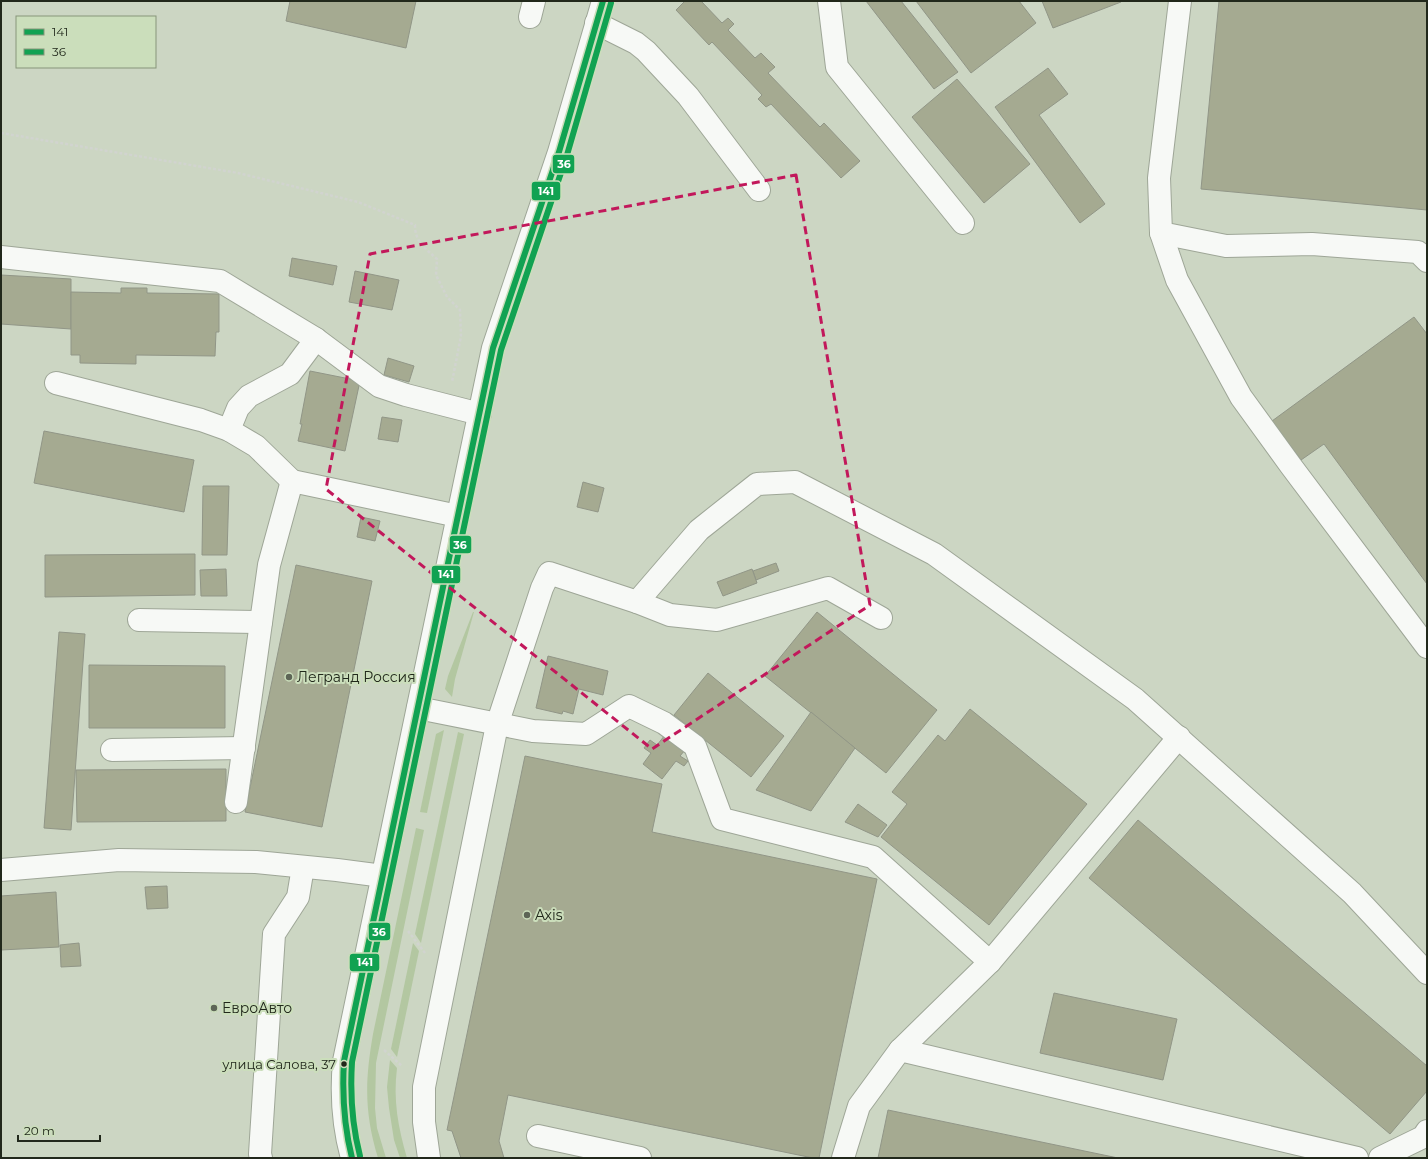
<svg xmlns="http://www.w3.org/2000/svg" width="1428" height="1159" font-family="Montserrat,sans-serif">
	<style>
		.green { fill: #b3c7a1 }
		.building { fill: #a5aa91; stroke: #919687 }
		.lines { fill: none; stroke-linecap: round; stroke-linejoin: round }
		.minor-casing { stroke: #9ea697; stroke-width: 24 }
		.path { stroke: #d1d4cf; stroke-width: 2.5; stroke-dasharray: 3 2; stroke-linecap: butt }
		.minor { stroke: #f7f9f6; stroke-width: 22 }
		.bus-1-casing { stroke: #cbdebb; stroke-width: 9 }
		.bus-2-casing { stroke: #cbdebb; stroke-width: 9 }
		.bus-1 { stroke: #11a252; stroke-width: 6 }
		.bus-2 { stroke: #11a252; stroke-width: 6 }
		.marked { fill: none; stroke: #c2185b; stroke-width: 3; stroke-dasharray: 8 5; stroke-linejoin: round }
		.poi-dot { fill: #5d6556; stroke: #cbdebb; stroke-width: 1.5 }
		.bus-dot { fill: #21281b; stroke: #cbdebb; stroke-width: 1.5 }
		.labels { text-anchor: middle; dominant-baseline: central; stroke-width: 4; stroke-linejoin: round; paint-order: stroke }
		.bus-label { font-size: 13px; fill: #21281b; stroke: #cbdebb; text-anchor: end }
		.poi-label { font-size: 14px; fill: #21281b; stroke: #cbdebb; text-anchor: start }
		.line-badge { stroke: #cbdebb; stroke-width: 1.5 }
		.badge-label { font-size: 11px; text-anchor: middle; font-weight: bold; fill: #fff }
	</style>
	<rect width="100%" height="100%" fill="#ccd6c3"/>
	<g class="green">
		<path d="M 473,612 L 474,612 L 455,679 L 452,697 L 445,689 L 448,676 Z"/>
		<path d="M 444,730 L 427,813 L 420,812 L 436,734 Z"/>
		<path d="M 458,732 L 464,734 L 421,943 L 415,934 Z"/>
		<path d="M 416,828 L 424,830 L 376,1063 L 375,1108 L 377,1128 L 386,1158 L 378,1158 C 364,1112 365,1080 373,1034 Z"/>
		<path d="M 413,943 L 419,951 L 397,1057 L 391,1049 Z"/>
		<path d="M 390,1060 L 397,1068 C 393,1100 398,1127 407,1158 L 400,1158 L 394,1140 L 389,1108 L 387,1087 Z"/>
	</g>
	<g class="building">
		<path d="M 290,1 L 416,1 L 406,48 L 286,21 Z"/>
		<path d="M 685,1 L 701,1 L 722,23 L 728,18 L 734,24 L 728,30 L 755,58 L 761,53 L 775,67 L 768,73 L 820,127 L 824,123 L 860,161 L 841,178 L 771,104 L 766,107 L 758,99 L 762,95 L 712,42 L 709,45 L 676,10 Z"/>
		<path d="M 866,1 L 901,1 L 958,72 L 934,89 Z"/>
		<path d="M 916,1 L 1019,1 L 1036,23 L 971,73 Z"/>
		<path d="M 1042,1 L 1121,1 L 1121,2 L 1053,28 Z"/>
		<path d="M 1219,1 L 1427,1 L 1427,210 L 1201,189 Z"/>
		<path d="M 1048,68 L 1068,94 L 1039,115 L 1105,204 L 1080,223 L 995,107 Z"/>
		<path d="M 957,79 L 1030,164 L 984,203 L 912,117 Z"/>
		<path d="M 292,258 L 337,266 L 333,285 L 289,276 Z"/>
		<path d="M 355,271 L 399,280 L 392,310 L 349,302 Z"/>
		<path d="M 1,275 L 71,279 L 71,329 L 1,324 Z"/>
		<path d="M 121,288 L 147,288 L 147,293 L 219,294 L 219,332 L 216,332 L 215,356 L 136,355 L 136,364 L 80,363 L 80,355 L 71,355 L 71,292 L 121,293 Z"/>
		<path d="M 1414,317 L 1427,334 L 1427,584 L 1324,444 L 1301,460 L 1272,421 Z"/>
		<path d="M 388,358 L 414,366 L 409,382 L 384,375 Z"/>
		<path d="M 310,371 L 360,381 L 345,451 L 298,441 L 302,424 L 300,424 Z"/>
		<path d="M 382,417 L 402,420 L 398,442 L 378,439 Z"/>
		<path d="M 44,431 L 194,460 L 184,512 L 34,483 Z"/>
		<path d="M 583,482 L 604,488 L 598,512 L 577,507 Z"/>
		<path d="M 203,486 L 229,486 L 227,555 L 202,555 Z"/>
		<path d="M 361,517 L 380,521 L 375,541 L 357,537 Z"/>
		<path d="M 195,554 L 195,595 L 45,597 L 45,555 Z"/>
		<path d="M 776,563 L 779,571 L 756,580 L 753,571 Z"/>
		<path d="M 296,565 L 372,581 L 322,827 L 245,812 Z"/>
		<path d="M 226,569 L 227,596 L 201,596 L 200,570 Z"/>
		<path d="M 752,569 L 757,583 L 723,596 L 717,582 Z"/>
		<path d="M 817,612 L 937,710 L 886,773 L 765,676 Z"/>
		<path d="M 59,632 L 85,634 L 71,830 L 44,828 Z"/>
		<path d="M 548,656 L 608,671 L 603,695 L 579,689 L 573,714 L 563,711 L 562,714 L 536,708 Z"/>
		<path d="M 89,665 L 225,666 L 225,728 L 89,728 Z"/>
		<path d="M 708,673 L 784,736 L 751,777 L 674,715 Z"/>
		<path d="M 970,709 L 1087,804 L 989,925 L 881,837 L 907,804 L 892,792 L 938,735 L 945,741 Z"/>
		<path d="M 811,712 L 855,748 L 811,811 L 756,790 Z"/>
		<path d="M 665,735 L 685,750 L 680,756 L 688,761 L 684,766 L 676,761 L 662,779 L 643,764 L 651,753 L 644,748 L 650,740 L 657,745 Z"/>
		<path d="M 525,756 L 662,784 L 652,832 L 877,879 L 819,1158 L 813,1158 L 508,1095 L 499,1141 L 504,1158 L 461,1158 L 452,1131 L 447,1130 Z"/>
		<path d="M 226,769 L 226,821 L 77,822 L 76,770 Z"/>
		<path d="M 858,804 L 887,825 L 878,837 L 845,822 Z"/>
		<path d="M 1138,820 L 1427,1066 L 1427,1091 L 1390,1134 L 1089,878 Z"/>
		<path d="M 167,886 L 168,908 L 147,909 L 145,887 Z"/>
		<path d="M 56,892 L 59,947 L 1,950 L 1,896 Z"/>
		<path d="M 79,943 L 81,966 L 61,967 L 60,945 Z"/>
		<path d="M 1054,993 L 1177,1019 L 1163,1080 L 1040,1053 Z"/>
		<path d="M 888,1110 L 1118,1158 L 878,1158 Z"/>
	</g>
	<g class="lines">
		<g class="minor-casing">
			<g id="minor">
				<path d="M 829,1 L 837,67 L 963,223"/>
				<path d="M 1180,1 L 1159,178 L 1161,233 L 1226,246 L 1312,244 L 1418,252 L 1427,261"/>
				<path d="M 530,17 L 534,1"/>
				<path d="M 596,23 L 636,43 L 646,51 L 688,96 L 759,190"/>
				<path d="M 1161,233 L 1177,280 L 1241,397 L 1291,466 L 1427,647"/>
				<path d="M 1,257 L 220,281 L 316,339 L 379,386 L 406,395 L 480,414"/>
				<path d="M 56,383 L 201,420 L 229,430 L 256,446 L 292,481"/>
				<path d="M 229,430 L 238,408 L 249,396 L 290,374 L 316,339"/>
				<path d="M 637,602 L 670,615 L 717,620 L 828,588 L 881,618"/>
				<path d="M 139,620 L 261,622"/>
				<path d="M 418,708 L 533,731 L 586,734 L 629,706 L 664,723 L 695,746 L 722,819 L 873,857 L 990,962"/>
				<path d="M 112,750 L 244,748"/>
				<path d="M 236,802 L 269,565 L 292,481 L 458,516"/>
				<path d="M 1,870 L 119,860 L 256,862 L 337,870 L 383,876"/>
				<path d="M 900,1050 L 990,962 L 1179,737"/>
				<path d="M 538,1136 L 640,1158"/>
				<path d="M 261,1158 L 260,1154 L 274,934 L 298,897 L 303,867"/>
				<path d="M 352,1158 C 343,1126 341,1094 344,1061 L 493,348 L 559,152 L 603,1"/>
				<path d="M 429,1158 L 424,1122 L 424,1087 L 497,725 L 542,588 L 549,573 L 637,602 L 699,530 L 757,484 L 795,482 L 934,554 L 1135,699 L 1352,893 L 1427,973"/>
				<path d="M 843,1158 L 859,1106 L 900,1050 L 1357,1158"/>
				<path d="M 1380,1158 L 1423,1137 L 1427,1131"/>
			</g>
		</g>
		<g class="path">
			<path d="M 1,133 L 238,173 L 358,202 L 415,225 C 415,242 425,248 437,259 L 436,275 L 447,297 L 460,310 L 461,336 L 452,382"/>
			<path d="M 408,931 L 425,953"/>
			<path d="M 384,1050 L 402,1066"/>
		</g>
		<use href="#minor" class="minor"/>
		<g class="bus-1-casing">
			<path id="bus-1" d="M 352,1158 C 344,1126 342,1094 344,1061 L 493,348 L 559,152 L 603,1"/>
		</g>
		<g class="bus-2-casing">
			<path id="bus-2" d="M 360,1156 C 352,1125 350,1094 352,1062 L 501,350 L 567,155 L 611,3"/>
		</g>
		<use href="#bus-1" class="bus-1"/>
		<use href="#bus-2" class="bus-2"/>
	</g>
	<path class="marked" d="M 796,175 L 870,605 L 652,749 L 326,489 L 370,254 Z"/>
	<g class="poi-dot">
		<circle cx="289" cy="677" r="4"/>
		<circle cx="527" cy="915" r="4"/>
		<circle cx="214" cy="1008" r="4"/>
	</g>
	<circle class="bus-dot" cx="344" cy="1064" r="3.5"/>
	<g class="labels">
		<g class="bus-label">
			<text x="336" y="1064">улица Салова, 37</text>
		</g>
		<g class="poi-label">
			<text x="297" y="677">Легранд Россия</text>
			<text x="535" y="915">Axis</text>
			<text x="222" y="1008">ЕвроАвто</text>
		</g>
	</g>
	<g class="line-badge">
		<rect x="552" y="154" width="23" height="20" rx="4" fill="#11a252"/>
		<rect x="531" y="181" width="30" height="20" rx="4" fill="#11a252"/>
		<rect x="449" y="535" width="23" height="19" rx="4" fill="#11a252"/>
		<rect x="431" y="565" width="30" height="19" rx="4" fill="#11a252"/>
		<rect x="368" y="922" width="23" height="19" rx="4" fill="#11a252"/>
		<rect x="349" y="953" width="31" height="19" rx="4" fill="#11a252"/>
	</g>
	<g class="badge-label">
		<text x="564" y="168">36</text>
		<text x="546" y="195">141</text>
		<text x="460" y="549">36</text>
		<text x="446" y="578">141</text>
		<text x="379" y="936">36</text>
		<text x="365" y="966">141</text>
	</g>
	<rect width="1428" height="1159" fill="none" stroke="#21281b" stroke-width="4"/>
	<rect x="16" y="16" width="140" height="52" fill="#cbdebb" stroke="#87957b"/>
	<rect x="24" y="29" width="20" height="6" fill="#11a252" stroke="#87957b"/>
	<text x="52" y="36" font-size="12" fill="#21281b">141</text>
	<rect x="24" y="49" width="20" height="6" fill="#11a252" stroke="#87957b"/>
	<text x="52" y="56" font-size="12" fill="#21281b">36</text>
	<path d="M18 1135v6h82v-6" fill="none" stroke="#21281b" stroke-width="2"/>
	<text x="24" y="1135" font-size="12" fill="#21281b" stroke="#cbdebb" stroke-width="3" paint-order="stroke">20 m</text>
</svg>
